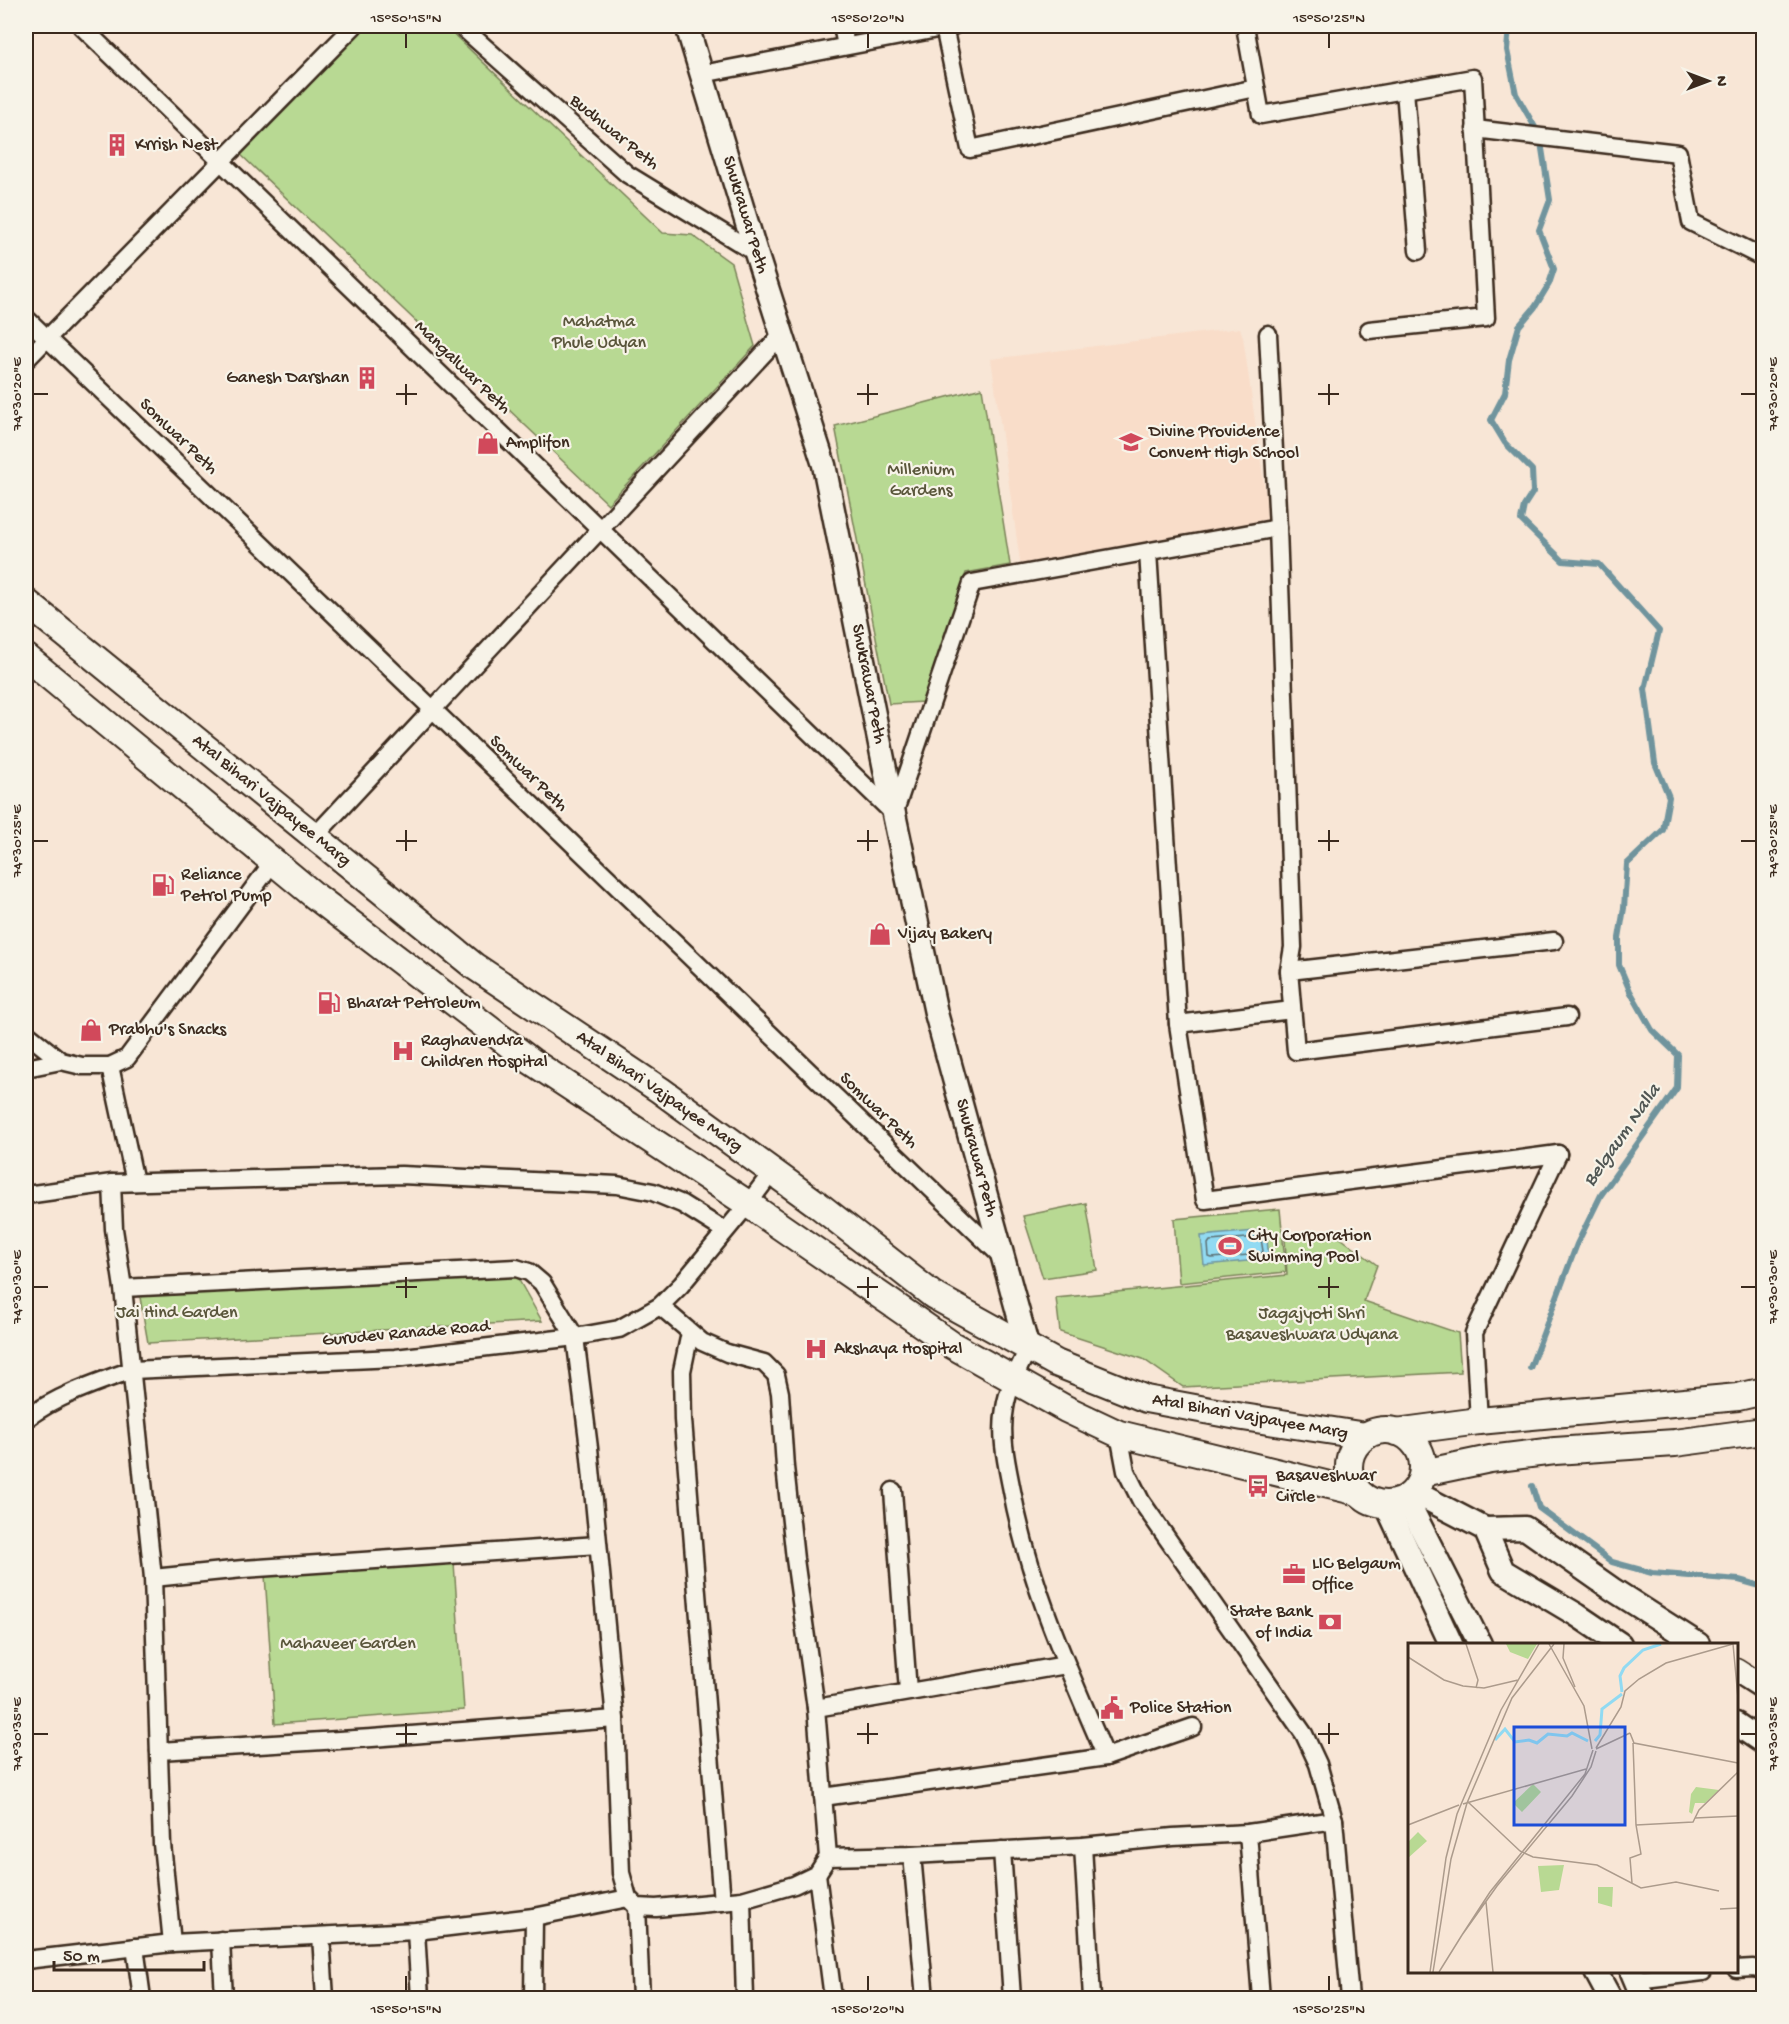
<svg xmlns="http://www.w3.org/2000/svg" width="1789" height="2024" font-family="'Gochi Hand',sans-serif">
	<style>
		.built { fill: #f9ddc9 }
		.green { fill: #b8d993; stroke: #7a8258; stroke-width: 1.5 }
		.water { fill: #91daf2; stroke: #6f949d; stroke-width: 1.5 }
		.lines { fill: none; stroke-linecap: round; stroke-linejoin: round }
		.shore { stroke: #5d7073; stroke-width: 1.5 }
		.stream { stroke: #6f949d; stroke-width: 6 }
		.street-casing { stroke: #3b2a1e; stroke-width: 21 }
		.secondary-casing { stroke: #3b2a1e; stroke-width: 27 }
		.primary-casing { stroke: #3b2a1e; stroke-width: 30 }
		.street { stroke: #f7f3e8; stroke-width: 16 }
		.secondary { stroke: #f7f3e8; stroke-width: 22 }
		.primary { stroke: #f7f3e8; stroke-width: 26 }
		.ticks { fill: none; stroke: #3b2a1e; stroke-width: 2 }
		.labels { text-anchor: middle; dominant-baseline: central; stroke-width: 4.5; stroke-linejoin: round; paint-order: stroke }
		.street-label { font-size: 18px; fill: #3b2a1e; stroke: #f7f3e8 }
		.poi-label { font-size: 18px; fill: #3b2a1e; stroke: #f7f3e8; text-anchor: start }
		.park-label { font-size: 18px; fill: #5a563b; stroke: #f7f3e8 }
		.water-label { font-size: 20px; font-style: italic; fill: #505653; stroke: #f7f3e8 }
		.inset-river { fill: none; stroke: #91daf2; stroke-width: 3 }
		.inset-road { fill: none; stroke: #ac9b8c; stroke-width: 1.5 }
		.view { fill: #1d4ed8; fill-opacity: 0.15; stroke: #1d4ed8; stroke-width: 3 }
		.inset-edge { fill: none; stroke: #3b2a1e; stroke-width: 3 }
		.neatline { fill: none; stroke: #3b2a1e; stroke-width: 2 }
		.ticks-label { font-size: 15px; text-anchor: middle; fill: #3b2a1e }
	</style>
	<rect width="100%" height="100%" fill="#f8e6d6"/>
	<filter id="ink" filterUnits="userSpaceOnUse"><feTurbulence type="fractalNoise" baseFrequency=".0167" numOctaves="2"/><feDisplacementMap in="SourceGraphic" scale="12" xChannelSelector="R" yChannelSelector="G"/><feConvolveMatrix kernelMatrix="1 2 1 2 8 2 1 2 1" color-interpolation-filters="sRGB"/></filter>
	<g filter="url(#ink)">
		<path class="built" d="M 1240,328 L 1243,337 L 1270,526 L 1021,568 L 991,359 Z"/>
		<g class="green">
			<path d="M 359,26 L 445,26 L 663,233 L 692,235 L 731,263 L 755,346 L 608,504 L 239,153 Z"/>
			<path d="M 982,388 L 1010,565 L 966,573 L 923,702 L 889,704 L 835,426 Z"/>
			<path d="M 1086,1203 L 1097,1270 L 1043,1278 L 1023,1216 Z"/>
			<path d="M 1280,1209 L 1286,1272 L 1179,1283 L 1174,1219 Z"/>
			<path d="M 1335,1234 L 1377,1265 L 1364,1301 L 1458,1333 L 1461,1372 L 1183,1387 L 1143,1359 L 1060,1332 L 1056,1298 L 1287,1275 L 1285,1238 Z"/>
			<path d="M 516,1275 L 542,1321 L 148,1343 L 138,1286 Z"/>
			<path d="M 454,1563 L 464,1710 L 275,1724 L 265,1575 Z"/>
		</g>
		<path class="water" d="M 1266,1230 L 1269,1259 L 1204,1265 L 1201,1236 Z"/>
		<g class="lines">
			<path class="shore" d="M 1259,1237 L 1261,1239 L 1263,1251 L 1261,1254 L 1212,1258 L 1209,1257 L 1208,1244 L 1210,1241 Z"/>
			<g class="stream">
				<path d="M 1509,26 L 1507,50 L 1516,94 L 1540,136 L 1550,200 L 1539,230 L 1554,269 L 1549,284 L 1535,307 L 1519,326 L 1509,360 L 1505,393 L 1491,420 L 1505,443 L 1532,470 L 1533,492 L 1524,506 L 1521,520 L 1563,561 L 1599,564 L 1659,631 L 1645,689 L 1655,763 L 1669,797 L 1663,830 L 1627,864 L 1624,908 L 1619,938 L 1619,965 L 1630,991 L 1652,1030 L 1678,1055 L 1677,1088 L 1601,1195 L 1577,1244 L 1530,1368"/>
				<path d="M 1532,1486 L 1539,1508 L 1612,1562 L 1652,1573 L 1739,1580 L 1764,1587"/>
			</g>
			<g class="street-casing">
				<g id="street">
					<path d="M 81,26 L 894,814 L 972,583 L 1278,528"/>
					<path d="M 461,26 L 627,174 L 756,253"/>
					<path d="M 842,26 L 846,46"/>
					<path d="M 1245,26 L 1261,115 L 1473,78 L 1486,318 L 1369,330"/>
					<path d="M 944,27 L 970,149 L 1256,88"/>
					<path d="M 702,74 L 953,26"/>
					<path d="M 1405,90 L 1418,251"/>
					<path d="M 1475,129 L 1678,153 L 1691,222 L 1764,258"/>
					<path d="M 26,318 L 1003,1258"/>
					<path d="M 1268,334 L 1278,528 L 1293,947 L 1289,971 L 1296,1051 L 1567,1017"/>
					<path d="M 26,360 L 354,26"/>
					<path d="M 1148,552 L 1178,1024 L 1205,1200 L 1558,1154"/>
					<path d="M 315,836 L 783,333"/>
					<path d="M 1289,971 L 1554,941"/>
					<path d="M 1178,1024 L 1292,1010"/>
					<path d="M 26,1033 L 61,1061 L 82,1066 L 110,1066 L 127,1058 L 273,862"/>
					<path d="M 110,1066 L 135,1182"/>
					<path d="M 26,1068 L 61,1061"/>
					<path d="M 112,1183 L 114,1229 L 123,1288 L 153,1578 L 162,1844 L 172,1943"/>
					<path d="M 26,1195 L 112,1183 L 401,1175 L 617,1185 L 653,1192 L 682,1204 L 725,1231"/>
					<path d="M 123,1288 L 516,1268 L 529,1272 L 542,1283 L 575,1337 L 589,1448 L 615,1719 L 621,1873 L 628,1898 L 637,1907 L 656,1908 L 742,1900 L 794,1885 L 817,1874 L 828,1857 L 816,1708 L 795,1559 L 785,1467 L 780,1393 L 776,1375 L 764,1363 L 727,1353 L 702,1342 L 660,1306"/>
					<path d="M 690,1333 L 682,1371 L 683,1420 L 722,1902"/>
					<path d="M 1028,1349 C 1019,1368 1008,1387 1005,1408 C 1000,1434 1006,1461 1011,1486 C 1028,1581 1068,1669 1106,1757"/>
					<path d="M 26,1419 C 56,1396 95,1383 132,1370 L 395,1358 L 575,1337 L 619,1329 L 660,1306 L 681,1285 L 748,1204 L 772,1172"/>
					<path d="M 1479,1421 L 1474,1333 L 1558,1154"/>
					<path d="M 1119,1434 L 1126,1471 L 1141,1501 L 1304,1734 L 1318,1764 L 1334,1820 L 1350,1998"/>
					<path d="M 893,1491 L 908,1691"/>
					<path d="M 153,1578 L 243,1569 L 598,1545"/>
					<path d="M 816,1708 L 1066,1665"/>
					<path d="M 159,1751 L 372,1738 L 615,1719"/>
					<path d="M 823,1797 L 1106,1757 L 1193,1727"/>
					<path d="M 1248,1833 L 1261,1998"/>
					<path d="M 1083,1846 L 1092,1998"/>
					<path d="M 1002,1850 L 1012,1998"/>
					<path d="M 912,1855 L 925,1998"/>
					<path d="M 828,1857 L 912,1855 L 1083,1846 L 1173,1837 L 1248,1833 L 1334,1820"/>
					<path d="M 817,1874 L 833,1998"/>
					<path d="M 742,1900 L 745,1998"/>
					<path d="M 637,1907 L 641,1998"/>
					<path d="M 416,1931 L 420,1998"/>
					<path d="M 321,1936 L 325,1998"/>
					<path d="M 221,1940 L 224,1998"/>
					<path d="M 135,1947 L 142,1998"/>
					<path d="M 26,1960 L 172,1943 L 416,1931 L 534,1917 L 628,1898"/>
					<path d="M 1736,1969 L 1753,1968 L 1764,1970"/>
					<path d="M 1636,1980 L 1703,1972"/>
					<path d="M 533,1998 L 534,1917"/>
				</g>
			</g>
			<g class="secondary-casing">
				<g id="secondary">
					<path d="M 687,26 L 756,253 L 824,465 L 894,814 L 936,1013 L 1028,1349"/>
					<path d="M 1414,1492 L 1485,1529 L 1503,1571 L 1577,1615 L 1620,1644"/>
					<path d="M 1406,1498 L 1480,1644"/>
					<path d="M 1386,1504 L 1451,1644"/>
					<path d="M 1485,1529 L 1525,1528 L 1612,1589 L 1698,1644"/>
					<path d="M 1736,1670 L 1764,1688"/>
					<path d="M 1736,1724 L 1764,1743"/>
					<path d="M 1596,1972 L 1610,1998"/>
					<path d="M 1632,1972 L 1643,1998"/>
				</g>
			</g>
			<g class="primary-casing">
				<g id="primary">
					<path d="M 26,602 L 474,966 L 660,1090 L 817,1204 L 933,1295 L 1056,1363 L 1146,1399 L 1243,1417 L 1366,1436"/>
					<path d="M 26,657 L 315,896 L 531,1061 L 748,1204 L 952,1345 L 1066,1409 L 1119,1434 L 1358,1492"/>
					<circle cx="1386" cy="1467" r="37"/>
					<path d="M 1396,1432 L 1479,1421 L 1738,1397 L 1764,1391"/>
					<path d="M 1423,1473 L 1490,1459 L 1555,1451 L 1675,1443 L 1764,1431"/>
				</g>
			</g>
			<use href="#street" class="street"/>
			<use href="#secondary" class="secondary"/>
			<use href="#primary" class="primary"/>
		</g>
	</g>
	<path class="ticks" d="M 406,33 L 406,48M 868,33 L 868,48M 1329,33 L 1329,48M 406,384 L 406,405M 868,384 L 868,405M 1329,384 L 1329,405M 33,394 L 48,394M 396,394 L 417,394M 857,394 L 878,394M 1318,394 L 1339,394M 1741,394 L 1756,394M 406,830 L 406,851M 868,830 L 868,851M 1329,830 L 1329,851M 33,841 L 48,841M 396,841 L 417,841M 857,841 L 878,841M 1318,841 L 1339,841M 1741,841 L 1756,841M 406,1277 L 406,1298M 868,1277 L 868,1298M 1329,1277 L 1329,1298M 33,1287 L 48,1287M 396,1287 L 417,1287M 857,1287 L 878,1287M 1318,1287 L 1339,1287M 1741,1287 L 1756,1287M 406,1723 L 406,1744M 868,1723 L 868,1744M 1329,1723 L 1329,1744M 33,1734 L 48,1734M 396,1734 L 417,1734M 857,1734 L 878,1734M 1318,1734 L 1339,1734M 1741,1734 L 1756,1734M 406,1976 L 406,1991M 868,1976 L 868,1991M 1329,1976 L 1329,1991"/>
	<defs>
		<g id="building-bare" transform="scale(1.8)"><path d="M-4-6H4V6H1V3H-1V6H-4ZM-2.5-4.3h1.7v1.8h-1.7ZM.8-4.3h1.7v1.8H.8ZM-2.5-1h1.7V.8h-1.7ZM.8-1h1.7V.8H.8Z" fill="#d1495b" stroke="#f7f3e8" stroke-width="2.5" paint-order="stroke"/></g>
		<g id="school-bare" transform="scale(1.8)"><path d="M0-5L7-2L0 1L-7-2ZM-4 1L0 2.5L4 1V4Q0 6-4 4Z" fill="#d1495b" stroke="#f7f3e8" stroke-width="2.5" paint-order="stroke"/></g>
		<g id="shop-bare" transform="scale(1.8)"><path d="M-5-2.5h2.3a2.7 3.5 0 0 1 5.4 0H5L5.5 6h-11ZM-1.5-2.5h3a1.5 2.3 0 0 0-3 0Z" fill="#d1495b" stroke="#f7f3e8" stroke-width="2.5" paint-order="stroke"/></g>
		<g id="fuel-bare" transform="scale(1.8)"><path d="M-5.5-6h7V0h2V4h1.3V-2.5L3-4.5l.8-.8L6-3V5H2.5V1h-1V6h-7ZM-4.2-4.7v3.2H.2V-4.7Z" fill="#d1495b" stroke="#f7f3e8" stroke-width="2.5" paint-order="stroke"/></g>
		<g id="hospital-bare" transform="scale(1.8)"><path d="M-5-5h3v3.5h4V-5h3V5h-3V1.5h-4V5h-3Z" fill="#d1495b" stroke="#f7f3e8" stroke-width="2.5" paint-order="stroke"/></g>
		<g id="stadium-bare" transform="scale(1.8)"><path d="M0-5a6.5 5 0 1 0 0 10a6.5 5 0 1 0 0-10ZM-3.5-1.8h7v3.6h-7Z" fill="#d1495b" stroke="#f7f3e8" stroke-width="2.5" paint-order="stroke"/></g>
		<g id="bus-bare" transform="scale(1.8)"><path d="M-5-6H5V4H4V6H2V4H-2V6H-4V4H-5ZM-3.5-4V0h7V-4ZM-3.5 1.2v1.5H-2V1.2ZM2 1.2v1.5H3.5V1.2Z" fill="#d1495b" stroke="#f7f3e8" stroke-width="2.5" paint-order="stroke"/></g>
		<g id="office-bare" transform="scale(1.8)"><path d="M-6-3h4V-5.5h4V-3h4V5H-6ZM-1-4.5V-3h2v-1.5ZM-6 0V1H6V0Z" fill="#d1495b" stroke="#f7f3e8" stroke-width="2.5" paint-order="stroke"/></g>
		<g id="bank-bare" transform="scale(1.8)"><path d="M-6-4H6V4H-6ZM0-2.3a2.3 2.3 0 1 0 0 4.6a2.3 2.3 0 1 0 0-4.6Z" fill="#d1495b" stroke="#f7f3e8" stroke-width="2.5" paint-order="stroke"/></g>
		<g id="civic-bare" transform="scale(1.8)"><path d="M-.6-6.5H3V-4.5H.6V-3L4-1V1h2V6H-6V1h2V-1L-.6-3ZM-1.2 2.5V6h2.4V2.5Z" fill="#d1495b" stroke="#f7f3e8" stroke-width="2.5" paint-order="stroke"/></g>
	</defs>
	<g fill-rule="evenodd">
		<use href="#building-bare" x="117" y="145"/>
		<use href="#building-bare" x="367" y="378"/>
		<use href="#school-bare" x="1131" y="442"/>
		<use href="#shop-bare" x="488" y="443"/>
		<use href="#fuel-bare" x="163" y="885"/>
		<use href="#shop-bare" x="880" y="934"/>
		<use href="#fuel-bare" x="329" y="1003"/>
		<use href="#shop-bare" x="91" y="1030"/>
		<use href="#hospital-bare" x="403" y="1051"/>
		<use href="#stadium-bare" x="1230" y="1246"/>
		<use href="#hospital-bare" x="816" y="1349"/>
		<use href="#bus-bare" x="1258" y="1486"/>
		<use href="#office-bare" x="1294" y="1574"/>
		<use href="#bank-bare" x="1330" y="1622"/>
		<use href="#civic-bare" x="1112" y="1708"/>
	</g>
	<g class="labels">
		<g class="street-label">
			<text transform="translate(614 133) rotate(39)">Budhwar Peth</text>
			<text transform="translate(745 215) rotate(73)">Shukrawar Peth</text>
			<text transform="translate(462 368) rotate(44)">Mangalwar Peth</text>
			<text transform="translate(178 437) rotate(44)">Somwar Peth</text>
			<text transform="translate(868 684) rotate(79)">Shukrawar Peth</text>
			<text transform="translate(528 774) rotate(44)">Somwar Peth</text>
			<text transform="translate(271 801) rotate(39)">Atal Bihari Vajpayee Marg</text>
			<text transform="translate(659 1092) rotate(35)">Atal Bihari Vajpayee Marg</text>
			<text transform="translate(878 1111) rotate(44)">Somwar Peth</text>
			<text transform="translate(976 1158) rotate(75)">Shukrawar Peth</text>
			<text transform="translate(406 1334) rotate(-5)">Gurudev Ranade Road</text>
			<text transform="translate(1250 1417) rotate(10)">Atal Bihari Vajpayee Marg</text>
		</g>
		<g class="poi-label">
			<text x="135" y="145">Krrish Nest</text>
			<text x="349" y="378" text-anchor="end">Ganesh Darshan</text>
			<text x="1149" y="432">Divine Providence<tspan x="1149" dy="21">Convent High School</tspan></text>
			<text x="506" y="443">Amplifon</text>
			<text x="181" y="875">Reliance<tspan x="181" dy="21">Petrol Pump</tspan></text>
			<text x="898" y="934">Vijay Bakery</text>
			<text x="347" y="1003">Bharat Petroleum</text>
			<text x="109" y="1030">Prabhu's Snacks</text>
			<text x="421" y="1041">Raghavendra<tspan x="421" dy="21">Children Hospital</tspan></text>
			<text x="1248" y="1236">City Corporation<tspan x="1248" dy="21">Swimming Pool</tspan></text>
			<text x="834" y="1349">Akshaya Hospital</text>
			<text x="1276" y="1476">Basaveshwar<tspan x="1276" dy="21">Circle</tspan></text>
			<text x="1312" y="1564">LIC Belgaum<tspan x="1312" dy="21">Office</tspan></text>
			<text x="1312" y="1612" text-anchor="end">State Bank<tspan x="1312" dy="21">of India</tspan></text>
			<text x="1130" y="1708">Police Station</text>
		</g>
		<g class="park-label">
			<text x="599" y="322">Mahatma<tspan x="599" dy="21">Phule Udyan</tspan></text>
			<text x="921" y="470">Millenium<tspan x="921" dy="21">Gardens</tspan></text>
			<text x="177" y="1313">Jai Hind Garden</text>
			<text x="1312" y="1314">Jagajyoti Shri<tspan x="1312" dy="21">Basaveshwara Udyana</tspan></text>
			<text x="348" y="1644">Mahaveer Garden</text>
		</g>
		<g class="water-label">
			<text transform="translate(1623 1136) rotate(-55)">Belgaum Nalla</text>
		</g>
	</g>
	<g transform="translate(1408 1643)">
		<rect width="330" height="330" fill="#f8e6d6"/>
		<path d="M 98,1 L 129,1 L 120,16 L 102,9 ZM 125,141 L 133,149 L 114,169 L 105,160 ZM 288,144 L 311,147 L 297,160 L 287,160 L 284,171 L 281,169 L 283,151 ZM 10,189 L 19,198 L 0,215 L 0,199 ZM 156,222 L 151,247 L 133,249 L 130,223 ZM 190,244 L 205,244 L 204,264 L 190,260 Z" fill="#b8d993"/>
		<path class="inset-river" d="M 214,49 L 212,33 L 216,25 L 235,7 L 253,1M 87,97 L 97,86 L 107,99 L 121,97 L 129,100 L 140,91 L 159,93 L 164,90 L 180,98M 187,98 L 192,92 L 194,66 L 214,51"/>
		<path class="inset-road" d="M 58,1 L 70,37 L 68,45M 141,1 L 176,63 L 184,106M 156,1 L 155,15 L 167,44M 325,1 L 330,55M 0,14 L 36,37 L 55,43 L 76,45 L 110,37M 222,90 L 226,100 L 330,120M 188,105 L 213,64 L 217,48 L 231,36 L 258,20 L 325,1M 188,106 L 222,90M 185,107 L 177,131 L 82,249 L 54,292 L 89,243 L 164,153 L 183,124 L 188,108M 60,159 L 112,208M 55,161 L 178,126M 287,175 L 330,173M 0,182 L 51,162M 228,182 L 285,179 L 291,167 L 330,129M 112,208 L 125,214 L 189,222 L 233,245 L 268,239 L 311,248M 224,240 L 222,215 L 233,211 L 228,182 L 225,100M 78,259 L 85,329M 312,266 L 330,265M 22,329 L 38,215 L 49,171 L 93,67 L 131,1M 25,329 L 43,216 L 59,160 L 104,55 L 146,1M 31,329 L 54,292"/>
		<path class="view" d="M 106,84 L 217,84 L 217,182 L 106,182 Z"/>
		<rect width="330" height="330" class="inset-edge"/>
	</g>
	<rect width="1789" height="2024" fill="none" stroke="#f7f3e8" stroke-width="66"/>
	<g transform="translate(1708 81) rotate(90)" stroke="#f7f3e8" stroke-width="4.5" paint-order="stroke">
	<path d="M0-4.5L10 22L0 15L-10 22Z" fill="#3b2a1e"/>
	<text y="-9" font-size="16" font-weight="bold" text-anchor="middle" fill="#3b2a1e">N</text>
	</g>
	<path d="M54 1961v9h150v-9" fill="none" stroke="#3b2a1e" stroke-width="3"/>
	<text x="63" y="1961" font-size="18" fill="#3b2a1e" stroke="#f7f3e8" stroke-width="4.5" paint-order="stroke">50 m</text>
	<rect x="33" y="33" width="1723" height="1958" class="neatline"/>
	<g class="ticks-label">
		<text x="406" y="22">15°50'15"N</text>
		<text x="868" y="22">15°50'20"N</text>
		<text x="1329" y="22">15°50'25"N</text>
		<text transform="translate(1772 394) rotate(-90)" y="5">74°30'20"E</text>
		<text transform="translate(16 394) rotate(-90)" y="5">74°30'20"E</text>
		<text transform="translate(16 841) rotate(-90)" y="5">74°30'25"E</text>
		<text transform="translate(1772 841) rotate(-90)" y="5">74°30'25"E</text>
		<text transform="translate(16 1287) rotate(-90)" y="5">74°30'30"E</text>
		<text transform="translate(1772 1287) rotate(-90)" y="5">74°30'30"E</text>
		<text transform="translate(1772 1734) rotate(-90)" y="5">74°30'35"E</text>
		<text transform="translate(16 1734) rotate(-90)" y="5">74°30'35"E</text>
		<text x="406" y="2013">15°50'15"N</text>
		<text x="868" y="2013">15°50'20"N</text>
		<text x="1329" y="2013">15°50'25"N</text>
	</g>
</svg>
